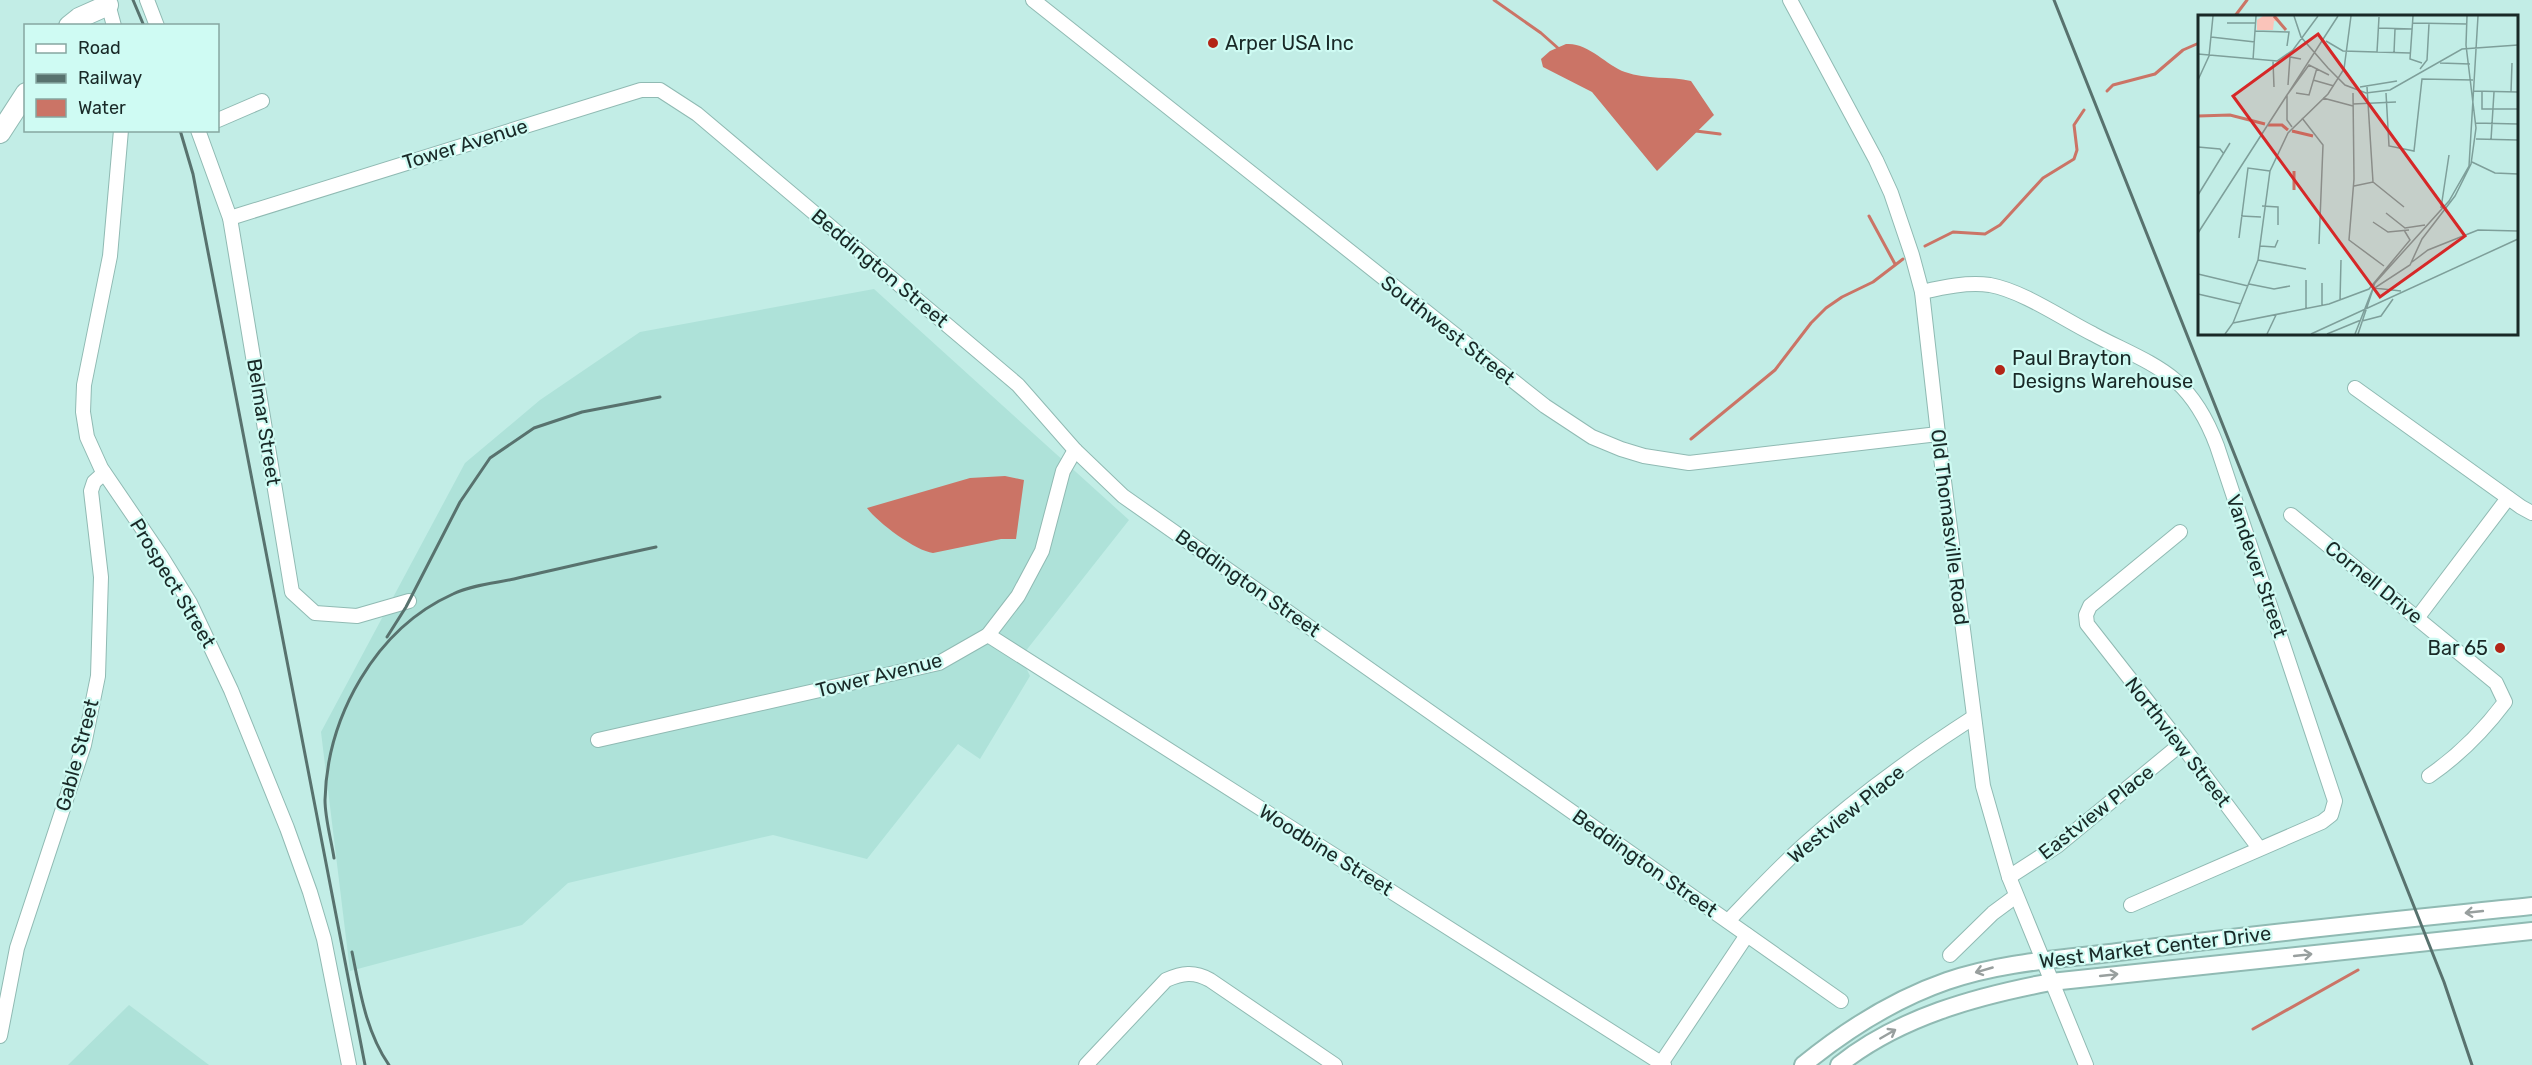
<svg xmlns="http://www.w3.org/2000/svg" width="2532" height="1065" font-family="Rubik,sans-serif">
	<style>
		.built { fill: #aee2d9 }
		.water { fill: #cb7466 }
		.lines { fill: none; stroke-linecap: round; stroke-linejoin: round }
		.stream { stroke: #cb7466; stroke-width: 3 }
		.minor-casing { stroke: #90bab3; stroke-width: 16 }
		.major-casing { stroke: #90bab3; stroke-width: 20 }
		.highway-casing { stroke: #90bab3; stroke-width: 22 }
		.minor { stroke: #fff; stroke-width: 14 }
		.major { stroke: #fff; stroke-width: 16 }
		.highway { stroke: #fff; stroke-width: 20 }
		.rail { stroke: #58726e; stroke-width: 3 }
		.oneway { stroke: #989f9e }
		.poi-dot { fill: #b32517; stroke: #cffbf3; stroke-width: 2 }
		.labels { text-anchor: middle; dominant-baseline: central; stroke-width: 4.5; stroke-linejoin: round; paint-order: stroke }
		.poi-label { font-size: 20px; fill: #192927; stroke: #cffbf3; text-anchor: start }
		.street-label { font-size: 20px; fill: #192927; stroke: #cffbf3 }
		.inset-river { fill: none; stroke: #cb7466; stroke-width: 3 }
		.inset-road { fill: none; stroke: #7e9f9a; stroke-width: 1.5 }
		.view { fill: #d62828; fill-opacity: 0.15; stroke: #d62828; stroke-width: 3 }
		.inset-edge { fill: none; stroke: #192927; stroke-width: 3 }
	</style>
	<rect width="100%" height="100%" fill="#c2ede6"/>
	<g class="built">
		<path d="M 874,289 L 1129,520 L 1021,657 L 1030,676 L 980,759 L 958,744 L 867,859 L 773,835 L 568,883 L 522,925 L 350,971 L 321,732 L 465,463 L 540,400 L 640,332 Z"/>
		<path d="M 129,1005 L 209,1065 L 68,1065 Z"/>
	</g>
	<g class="water">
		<path d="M 1566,44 C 1588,42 1606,65 1625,72 C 1647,80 1670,76 1691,81 L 1714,115 L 1657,171 L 1592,92 L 1543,67 L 1541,59 L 1550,51 Z"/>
		<path d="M 1005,476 L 1024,480 L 1016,539 L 1001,539 L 933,553 C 916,551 878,523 867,508 L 970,478 Z"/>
	</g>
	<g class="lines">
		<g class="stream">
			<path d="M 1494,0 L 1541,33 L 1559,49"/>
			<path d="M 2235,16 L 2247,0"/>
			<path d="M 2107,91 L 2113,85 L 2155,74 L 2183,50 L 2199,43"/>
			<path d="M 1696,131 L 1720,134"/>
			<path d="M 1869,216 L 1895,264"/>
			<path d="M 1925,246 L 1953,232 L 1985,234 L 2000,225 L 2043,178 L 2074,159 L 2077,150 L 2074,125 L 2084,110"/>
			<path d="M 1691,439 L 1775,370 L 1811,323 L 1826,308 L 1842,297 L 1873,282 L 1903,259"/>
			<path d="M 2253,1029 L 2358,970"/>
		</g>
		<g class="minor-casing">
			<g id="minor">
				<path d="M 107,0 L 114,26"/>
				<path d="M 147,0 L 157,26"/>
				<path d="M 1033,0 L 1545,406 L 1592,437 L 1621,449 L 1644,456 L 1689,463 L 1938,434"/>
				<path d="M 1790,0 L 1876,160 L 1891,193 L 1912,255 L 1922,292 L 1938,434 L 1983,786 L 2009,877 L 2086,1065"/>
				<path d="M 218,120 L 262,101"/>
				<path d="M 121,130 L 110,256 L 84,385 L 83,412 L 87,437 L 101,468 L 161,556 L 190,603 L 231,690 L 287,828 L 310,892 L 324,939 L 349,1065"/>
				<path d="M 198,130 L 230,218 L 292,592 L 315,613 L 357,616 L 409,601"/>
				<path d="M 230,218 L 641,90 L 660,90 L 697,114 L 1018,385 L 1075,450 L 1123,496 L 1841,1001"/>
				<path d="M 1922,292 C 1944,287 1967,282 1990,285 C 2023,291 2063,319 2093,334 C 2120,349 2153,361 2176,381 C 2196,399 2208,422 2217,446 L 2335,801 L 2331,815 L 2322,822 L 2131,905"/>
				<path d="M 2355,388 L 2521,507 L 2532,513"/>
				<path d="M 2291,515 L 2496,683 L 2505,702 C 2484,730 2458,756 2429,776"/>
				<path d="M 2180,532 L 2090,606 L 2086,615 L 2087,624 L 2181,744 L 2259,848"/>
				<path d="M 2418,617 L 2508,498"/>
				<path d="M 988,635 L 1664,1065"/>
				<path d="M 598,740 L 939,663 L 988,635 L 1018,596 L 1042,551 L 1063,471 L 1075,450"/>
				<path d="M 2009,877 L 2057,846 L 2181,744"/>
				<path d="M 1728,921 C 1753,895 1778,868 1806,843 C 1857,797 1915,755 1974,717"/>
				<path d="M 1950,955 L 1993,913 L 2016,896"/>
				<path d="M 0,1036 L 17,948 L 84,745 L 98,676 L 101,577 L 91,491 L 94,482 L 104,473"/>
				<path d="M 1086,1065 L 1166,980 C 1182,973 1194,971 1210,980 L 1335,1065"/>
				<path d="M 1660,1065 L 1747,935"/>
			</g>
		</g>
		<g class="major-casing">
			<g id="major">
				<path d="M 1803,1065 C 1846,1030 1895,999 1947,981 C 2005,961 2066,959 2126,951 C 2261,933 2397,920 2532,906"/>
				<path d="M 1839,1065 C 1899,1017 1977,996 2051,982 L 2532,931"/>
			</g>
		</g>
		<g class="highway-casing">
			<g id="highway">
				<path d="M 69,26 L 79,18 L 108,5"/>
				<path d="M 0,133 L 26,93"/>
			</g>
		</g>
		<use href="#minor" class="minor"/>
		<use href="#major" class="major"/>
		<use href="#highway" class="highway"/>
		<g class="rail">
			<path d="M 133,0 L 144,26"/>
			<path d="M 2054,0 L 2444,982 L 2472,1065"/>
			<path d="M 180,130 L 193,174 L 365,1065"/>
			<path d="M 387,637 L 406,607 L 460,502 L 490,458 L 534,428 L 582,412 L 660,397"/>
			<path d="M 334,858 C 331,839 325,818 325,800 C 327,717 375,629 453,594 C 471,585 495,583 514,579 C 562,568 609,557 656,547"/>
			<path d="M 352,952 C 360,991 366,1032 389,1065"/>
		</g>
	</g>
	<defs><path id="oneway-shaft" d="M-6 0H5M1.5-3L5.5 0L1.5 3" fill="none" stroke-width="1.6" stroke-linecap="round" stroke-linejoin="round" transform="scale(1.5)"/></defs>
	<g class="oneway">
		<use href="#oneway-shaft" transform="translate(2474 912) rotate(174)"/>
		<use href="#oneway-shaft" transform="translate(2303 955) rotate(-6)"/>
		<use href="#oneway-shaft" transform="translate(1984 970) rotate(164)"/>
		<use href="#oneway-shaft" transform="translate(2109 975) rotate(-6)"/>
		<use href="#oneway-shaft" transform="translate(1888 1034) rotate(-30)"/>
	</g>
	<g class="poi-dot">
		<circle cx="1213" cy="43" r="6"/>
		<circle cx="2000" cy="370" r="6"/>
		<circle cx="2500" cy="648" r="6"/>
	</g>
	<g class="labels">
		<g class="poi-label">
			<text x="1225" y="43">Arper USA Inc</text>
			<text x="2012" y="358">Paul Brayton<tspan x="2012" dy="23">Designs Warehouse</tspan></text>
			<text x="2488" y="648" text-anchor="end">Bar 65</text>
		</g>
		<g class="street-label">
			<text transform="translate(465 144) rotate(-17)">Tower Avenue</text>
			<text transform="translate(880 268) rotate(40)">Beddington Street</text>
			<text transform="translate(1448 330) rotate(38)">Southwest Street</text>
			<text transform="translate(264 422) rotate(81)">Belmar Street</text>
			<text transform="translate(1950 527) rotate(83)">Old Thomasville Road</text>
			<text transform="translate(2257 566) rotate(71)">Vandever Street</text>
			<text transform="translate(2374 582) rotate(39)">Cornell Drive</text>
			<text transform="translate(173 583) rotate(59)">Prospect Street</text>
			<text transform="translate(1248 583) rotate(35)">Beddington Street</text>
			<text transform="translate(879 675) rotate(-14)">Tower Avenue</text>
			<text transform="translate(2178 742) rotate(52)">Northview Street</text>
			<text transform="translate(77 755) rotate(-75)">Gable Street</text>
			<text transform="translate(2096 812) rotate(-38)">Eastview Place</text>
			<text transform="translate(1846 814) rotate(-39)">Westview Place</text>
			<text transform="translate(1326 850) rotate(32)">Woodbine Street</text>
			<text transform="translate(1645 863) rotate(35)">Beddington Street</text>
			<text transform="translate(2155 947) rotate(-7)">West Market Center Drive</text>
		</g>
	</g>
	<g transform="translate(2198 15)">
		<rect width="320" height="320" fill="#c2ede6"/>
		<path d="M 65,1 L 79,1 L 83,7 L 76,6 L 75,15 L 59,15 L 59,5 Z" fill="#fac4ba"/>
		<path class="inset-river" d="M 76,1 L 88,15M 0,101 L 32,100 L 67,109M 70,110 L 84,110 L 90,115M 94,116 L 115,121M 96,156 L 96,175"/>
		<path class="inset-road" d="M 96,1 L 103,22 L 130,53 L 147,70 L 168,78 L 192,75 L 264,34 L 320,30M 215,1 L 212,44 L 224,48M 29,8 L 58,8M 215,8 L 269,9M 180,13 L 214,14M 57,16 L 91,17 L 89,31M 13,22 L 57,27M 128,26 L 145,36 L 212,38M 179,37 L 181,2M 196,38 L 197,14M 0,39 L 79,46 L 95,35 L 120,1M 55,45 L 58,1M 75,46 L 76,72M 242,48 L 272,49M 222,54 L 229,45 L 231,9M 0,65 L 11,41 L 15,1M 115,65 L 136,71M 90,70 L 92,42 L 103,44M 162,72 L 199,66M 169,72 L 175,167M 275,76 L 320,77M 284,76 L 284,94 L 320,94M 313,77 L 314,48M 98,78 L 111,80 L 119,53M 155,78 L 156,164 L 151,225 L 186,251M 188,78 L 191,131 L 216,136 L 224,64 L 275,65M 125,83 L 155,91M 155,89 L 198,87M 104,103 L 125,130 L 121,229M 277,108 L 320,109M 94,112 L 89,105 L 89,80 L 111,50 L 131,60M 278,124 L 320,125M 293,125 L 296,77M 0,132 L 22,134 L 26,139M 274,147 L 297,158 L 320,159M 156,171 L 175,167 L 206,192M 0,180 L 32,128M 64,191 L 80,192 L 80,210M 243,193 L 251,140M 188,198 L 207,213 L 227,210M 43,201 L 63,202M 175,207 L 190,217 L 211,215M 0,218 L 140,1M 41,223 L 50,153 L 72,156M 62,231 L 77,232 L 80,225M 60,245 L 108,254M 214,247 L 230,235 L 280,215 L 320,216M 0,259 L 50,271M 108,265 L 108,294M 51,269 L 76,274 L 92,271M 176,273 L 203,276M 0,279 L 43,289M 142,286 L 143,245M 124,291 L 124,268M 164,306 L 183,301 L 195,284M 35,308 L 131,289 L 171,274 L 212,225 L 206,215M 27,319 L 35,308 L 60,245 L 72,156 L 90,118 L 130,79 L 146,54 L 153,1M 69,319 L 78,300M 113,319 L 320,224M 129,319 L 163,305M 157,319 L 177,268 L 251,186 L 271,151 L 280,1M 160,319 L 175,274 L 212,250 L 224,224 L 257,181 L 273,149 L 278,113 L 268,30 L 269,1"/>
		<path class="view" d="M 120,19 L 267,221 L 182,282 L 35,81 Z"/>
		<rect width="320" height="320" class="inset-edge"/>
	</g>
	<rect x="24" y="24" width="195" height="108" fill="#cffbf3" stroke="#86a7a1" stroke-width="1.5"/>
	<rect x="36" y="44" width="30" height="9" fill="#ffffff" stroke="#86a7a1" stroke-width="1.5"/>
	<text x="78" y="54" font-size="18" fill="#192927">Road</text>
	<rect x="36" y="74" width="30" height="9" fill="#58726e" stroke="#86a7a1" stroke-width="1.5"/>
	<text x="78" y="84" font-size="18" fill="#192927">Railway</text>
	<rect x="36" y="99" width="30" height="18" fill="#cb7466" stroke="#86a7a1" stroke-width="1.5"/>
	<text x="78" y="114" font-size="18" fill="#192927">Water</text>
</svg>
